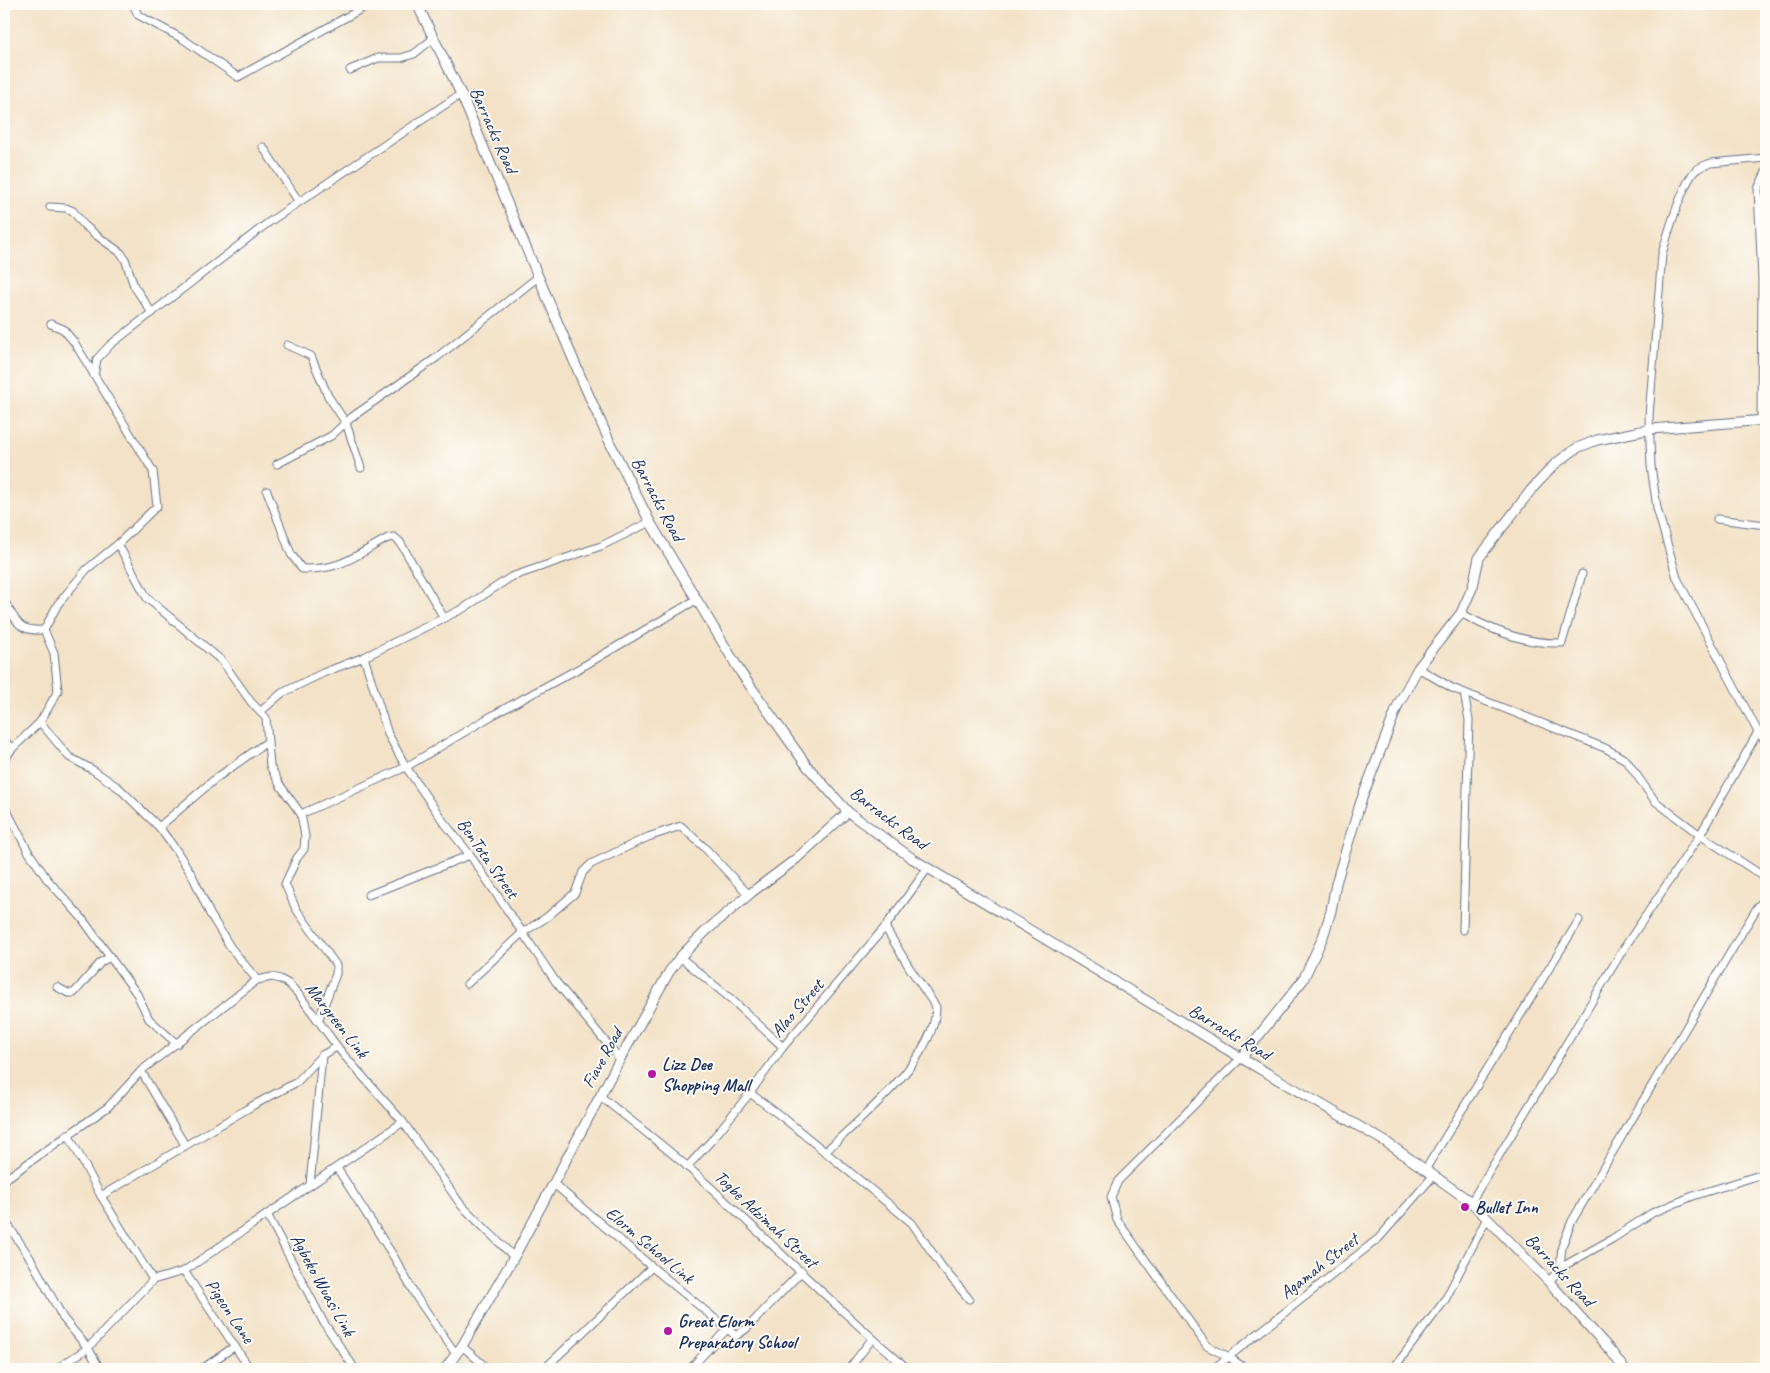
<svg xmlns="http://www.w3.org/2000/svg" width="1770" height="1373" font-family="Caveat,sans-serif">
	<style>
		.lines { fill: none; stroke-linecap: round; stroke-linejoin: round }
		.minor-casing { stroke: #676e83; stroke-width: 9 }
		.tertiary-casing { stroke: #676e83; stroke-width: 11 }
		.minor { stroke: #fff; stroke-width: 7 }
		.tertiary { stroke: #fff; stroke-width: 9 }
		.poi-dot { fill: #b5179e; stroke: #fdfcf7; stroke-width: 2 }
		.labels { text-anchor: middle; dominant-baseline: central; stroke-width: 4; stroke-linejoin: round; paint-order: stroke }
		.street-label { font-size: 18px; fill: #1b2f5e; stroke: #fdfcf7 }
		.poi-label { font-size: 18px; font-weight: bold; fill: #1b2f5e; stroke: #fdfcf7; text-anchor: start }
	</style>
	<rect width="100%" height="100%" fill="#fdfcf7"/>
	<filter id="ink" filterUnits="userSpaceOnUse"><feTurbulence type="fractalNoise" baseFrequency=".02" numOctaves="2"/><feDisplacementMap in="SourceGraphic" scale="10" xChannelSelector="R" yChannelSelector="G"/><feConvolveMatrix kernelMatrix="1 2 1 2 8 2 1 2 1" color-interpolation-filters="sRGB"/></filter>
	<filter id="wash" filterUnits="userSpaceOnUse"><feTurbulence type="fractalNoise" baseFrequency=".0096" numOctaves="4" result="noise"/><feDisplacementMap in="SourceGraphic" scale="20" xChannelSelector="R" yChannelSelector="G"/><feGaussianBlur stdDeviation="1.12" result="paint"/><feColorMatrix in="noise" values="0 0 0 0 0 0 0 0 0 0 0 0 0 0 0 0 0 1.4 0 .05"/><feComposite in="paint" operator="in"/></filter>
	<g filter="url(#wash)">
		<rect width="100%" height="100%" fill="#f3e2c7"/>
	</g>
	<g filter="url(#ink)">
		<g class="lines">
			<g class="minor-casing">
				<g id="minor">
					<path d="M 133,4 L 138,15 L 183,39 L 238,77 L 370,4"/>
					<path d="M 350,70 L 378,58 L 401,58 L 414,54 L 434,38"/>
					<path d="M 263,147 L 299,202"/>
					<path d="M 1766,158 L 1711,163 C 1706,165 1701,166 1696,170 C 1683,182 1667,236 1662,254 L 1649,416 L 1651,466 L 1657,508 L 1677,578 L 1758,732 L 1766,742"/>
					<path d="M 50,207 L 66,208 L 73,211 L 84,225 L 96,235 L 121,253 L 125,259 L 134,286 L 152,313"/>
					<path d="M 51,324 L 63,329 L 74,342 L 153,471 L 157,506 L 118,544"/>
					<path d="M 287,345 L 311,356 L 328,396 L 346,423 L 361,468"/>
					<path d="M 94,376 L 97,359 L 110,345 L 269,222 L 461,94"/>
					<path d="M 1761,420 L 1762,280 L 1758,189 L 1766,172"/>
					<path d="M 277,464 L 331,436 L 352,417 L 436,358 L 538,277"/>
					<path d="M 267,491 L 291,554 L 302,569 C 343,570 355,555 388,538 L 394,537 L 400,542 L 444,618"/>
					<path d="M 1717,519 L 1766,525"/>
					<path d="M 4,601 C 17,621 17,632 44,630"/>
					<path d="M 1461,613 C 1492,631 1526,644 1562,643 L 1582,574"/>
					<path d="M 364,657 L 388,734 L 406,767 L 443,821 L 470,855 L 556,982 L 620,1059"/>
					<path d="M 1418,668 L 1452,688 L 1605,748 L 1626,760 L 1655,801 L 1700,835 L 1766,878"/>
					<path d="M 260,712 L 282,693 L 323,673 L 364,657 L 444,618 L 464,608 L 511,577 L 601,546 L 650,522"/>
					<path d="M 40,722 L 69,757 L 93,770 L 119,788 L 159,827 L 176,850 L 192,875 L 210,914 L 231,948 L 257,980"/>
					<path d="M 4,740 L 12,749"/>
					<path d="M 4,760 L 12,749 L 40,722 L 58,691 L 54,653 L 44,630 L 58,604 L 87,569 L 118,544 L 147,598 L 222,661 L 251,702 L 266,718 L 270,766 L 280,785 L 301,814 L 305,836 L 304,849 L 297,858 L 285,884 L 296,909 L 336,965 L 336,974 L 318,1021"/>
					<path d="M 4,805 L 28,851 L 47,879 L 81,917 L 110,957 L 137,994 L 149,1019 L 177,1044"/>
					<path d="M 301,814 L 406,767 L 493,715 L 587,664 L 696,600"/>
					<path d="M 159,827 L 215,779 L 267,742"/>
					<path d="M 368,895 L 470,855"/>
					<path d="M 1463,930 L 1469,720 L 1464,693"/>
					<path d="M 680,957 L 731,999 L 783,1047"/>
					<path d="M 467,984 L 522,933 L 547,917 L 575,893 L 583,872 L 591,864 L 648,837 L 681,826 L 704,847 L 749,895"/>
					<path d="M 57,987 L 68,993 L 74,993 L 101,962 L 110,957"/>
					<path d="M 1241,1058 L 1118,1181 L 1111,1197 L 1117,1220 L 1207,1346 L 1229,1357 L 1246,1369"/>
					<path d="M 141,1071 L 185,1145"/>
					<path d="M 750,1093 L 786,1120 L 912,1223 L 942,1267 L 969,1299"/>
					<path d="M 600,1096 C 630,1120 660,1143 689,1168 C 763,1234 832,1305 908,1369"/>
					<path d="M 68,1134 L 101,1196 L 153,1280"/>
					<path d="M 825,1152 C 860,1118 936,1059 936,1007 L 909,967 L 885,927"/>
					<path d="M 687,1167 L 711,1141 L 750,1093 L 783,1047 L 885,927 L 928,868"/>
					<path d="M 337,1168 L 394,1257 L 417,1298 L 456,1354"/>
					<path d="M 1425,1170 L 1579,920"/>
					<path d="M 4,1180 L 108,1107 L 141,1071 L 257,980 L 272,977 L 280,979 L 289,984 L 300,996 L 342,1053 L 403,1122 L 461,1205 L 514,1257"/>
					<path d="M 554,1184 L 652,1267 L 736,1336 L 746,1329 L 802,1271"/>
					<path d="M 310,1185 L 322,1055"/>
					<path d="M 101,1196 L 252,1106 L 297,1082 L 322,1055 L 337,1047"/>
					<path d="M 1471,1202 L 1624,948 L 1700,835 L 1758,732"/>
					<path d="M 267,1214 L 324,1323 L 355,1369"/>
					<path d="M 4,1219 L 32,1261 L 63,1318 L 88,1348 L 100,1369"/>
					<path d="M 1560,1268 L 1562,1246 L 1572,1221 L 1743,931 L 1757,908 L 1766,897"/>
					<path d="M 184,1271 L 250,1369"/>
					<path d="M 1549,1282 L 1560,1268 L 1612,1239 L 1652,1213 L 1693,1196 L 1766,1173"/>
					<path d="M 462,1346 L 488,1369"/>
					<path d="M 56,1369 L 88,1348 L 153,1280 L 184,1271 L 403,1122"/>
					<path d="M 202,1369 L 235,1346"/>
					<path d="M 544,1369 L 652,1267"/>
					<path d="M 690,1369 L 727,1329"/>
					<path d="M 849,1369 L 872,1339"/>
					<path d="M 1213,1369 L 1379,1238 L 1434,1175"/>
					<path d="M 1393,1369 L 1445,1300 L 1487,1218"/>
				</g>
			</g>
			<g class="tertiary-casing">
				<g id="tertiary">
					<path d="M 417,4 L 461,94 L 582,380 L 612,447 L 650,522 L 741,673 L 807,766 L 848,812 L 913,859 L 1241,1058 L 1386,1142 L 1471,1202 L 1549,1282 L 1611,1351 L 1624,1369"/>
					<path d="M 1241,1058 L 1303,980 L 1323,937 L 1331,911 L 1336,883 L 1361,801 L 1398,705 L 1418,668 L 1461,613 L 1473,586 L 1479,558 L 1531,490 L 1555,464 L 1577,448 L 1597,440 L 1651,429 L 1766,420"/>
					<path d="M 445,1369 L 462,1346 L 514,1257 L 620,1059 L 669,972 L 680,957 L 707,930 L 752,892 L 796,859 L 848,812"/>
				</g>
			</g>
			<use href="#minor" class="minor"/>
			<use href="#tertiary" class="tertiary"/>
		</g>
	</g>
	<g class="poi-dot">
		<circle cx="652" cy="1074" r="5"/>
		<circle cx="1465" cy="1207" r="5"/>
		<circle cx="668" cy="1331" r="5"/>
	</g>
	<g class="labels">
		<g class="street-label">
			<text transform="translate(494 130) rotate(66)">Barracks Road</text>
			<text transform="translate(658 499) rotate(62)">Barracks Road</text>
			<text transform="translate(889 818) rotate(37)">Barracks Road</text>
			<text transform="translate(488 858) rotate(55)">BenTota Street</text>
			<text transform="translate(797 1008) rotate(-49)">Alao Street</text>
			<text transform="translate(337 1020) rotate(52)">Margreen Link</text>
			<text transform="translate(1230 1032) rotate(31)">Barracks Road</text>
			<text transform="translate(602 1058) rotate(-61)">Fiave Road</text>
			<text transform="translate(766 1219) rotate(43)">Togbe Adzimah Street</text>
			<text transform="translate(650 1245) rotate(40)">Elorm School Link</text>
			<text transform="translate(1319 1266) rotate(-38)">Agamah Street</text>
			<text transform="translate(1560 1270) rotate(47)">Barracks Road</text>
			<text transform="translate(323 1285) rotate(61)">Agbeko Wuasi Link</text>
			<text transform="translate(230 1311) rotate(56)">Pigeon Lane</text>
		</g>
		<g class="poi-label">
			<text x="662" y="1064">Lizz Dee<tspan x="662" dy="21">Shopping Mall</tspan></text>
			<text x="1475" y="1207">Bullet Inn</text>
			<text x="678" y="1321">Great Elorm<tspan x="678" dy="21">Preparatory School</tspan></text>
		</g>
	</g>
	<rect width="1770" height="1373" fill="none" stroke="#fdfcf7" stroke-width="20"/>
</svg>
